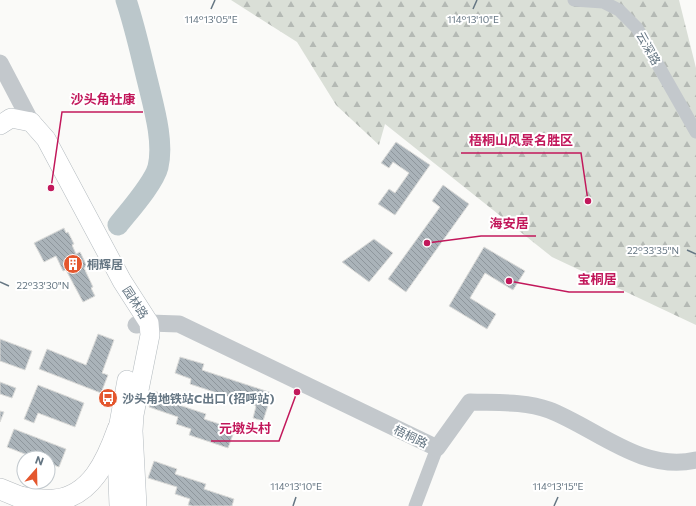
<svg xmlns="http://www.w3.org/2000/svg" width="696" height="506" font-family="Commissioner,'Noto Sans SC',sans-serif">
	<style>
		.forest { fill: url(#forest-firs) }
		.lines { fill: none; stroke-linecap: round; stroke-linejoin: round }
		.river { stroke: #bbc7cb; stroke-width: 21 }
		.building { fill: url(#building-back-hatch); stroke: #dcdcda }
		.secondary-casing { stroke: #b3babf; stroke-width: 20 }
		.primary-casing { stroke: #b5babe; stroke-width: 22 }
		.minor { stroke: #c3c8cc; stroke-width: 13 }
		.tertiary { stroke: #c3c8cc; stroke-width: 17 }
		.secondary { stroke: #fff; stroke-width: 19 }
		.primary { stroke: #fff; stroke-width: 21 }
		.ticks { fill: none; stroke: #657683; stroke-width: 1.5 }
		.labels { text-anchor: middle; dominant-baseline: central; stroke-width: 4; stroke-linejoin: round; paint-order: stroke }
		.street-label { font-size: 12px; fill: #657683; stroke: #fff }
		.poi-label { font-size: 12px; font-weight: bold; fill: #657683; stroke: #fff; text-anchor: start }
		.ticks-label { font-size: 10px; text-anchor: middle; fill: #657683; stroke: #fff; stroke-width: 4; stroke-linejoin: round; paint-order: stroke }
		.leader { fill: none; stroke: #c2185b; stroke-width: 1.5 }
		.callout-dot { fill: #c2185b; stroke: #fff; stroke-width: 1.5 }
		.callout-label { font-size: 13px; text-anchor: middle; font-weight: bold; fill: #c2185b; stroke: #fff; stroke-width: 4; stroke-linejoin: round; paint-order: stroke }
	</style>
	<defs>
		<pattern id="forest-firs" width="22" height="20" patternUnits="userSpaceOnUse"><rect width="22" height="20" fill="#dadfd7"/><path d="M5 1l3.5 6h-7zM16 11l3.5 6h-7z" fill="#b4b9b4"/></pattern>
		<pattern id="building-back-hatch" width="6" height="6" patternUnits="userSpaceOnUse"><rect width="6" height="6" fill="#aab3b9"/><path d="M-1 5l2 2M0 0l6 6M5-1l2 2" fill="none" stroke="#8e969c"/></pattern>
	</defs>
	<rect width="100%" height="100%" fill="#fafaf8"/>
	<path class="forest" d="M 231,0 L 679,0 L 696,68 L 696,325 L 552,257 L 385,124 L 379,145 L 336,105 L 297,42 Z"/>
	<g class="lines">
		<path class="river" d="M 118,225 C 129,211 154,183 158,167 C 164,142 154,108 148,83 C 141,55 135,27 126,0"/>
	</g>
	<g class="building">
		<path d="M 396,142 L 430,165 L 395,215 L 378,204 L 389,189 L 395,193 L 409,173 L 393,162 L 389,168 L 381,163 Z"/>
		<path d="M 443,185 L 469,204 L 406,292 L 388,279 L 440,207 L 432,201 Z"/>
		<path d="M 64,228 L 66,233 L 68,232 L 74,244 L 72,245 L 76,254 L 80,252 L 87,266 L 84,268 L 93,287 L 91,288 L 95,296 L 83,302 L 66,270 L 63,271 L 56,256 L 44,262 L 34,243 Z"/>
		<path d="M 374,239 L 393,253 L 369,282 L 342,262 Z"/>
		<path d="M 484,247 L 525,271 L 513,290 L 485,273 L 470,298 L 496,314 L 487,329 L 449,306 Z"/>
		<path d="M 98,334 L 114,340 L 102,373 L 108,375 L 101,393 L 39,369 L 47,349 L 86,365 Z"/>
		<path d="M 0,339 L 32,351 L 25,370 L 0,361 Z"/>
		<path d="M 180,357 L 204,364 L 202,370 L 272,393 L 263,421 L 253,418 L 256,406 L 190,384 L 191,379 L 175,373 Z"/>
		<path d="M 0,382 L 16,388 L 12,398 L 0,394 Z"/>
		<path d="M 38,385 L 84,403 L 75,427 L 38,413 L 34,423 L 24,419 Z"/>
		<path d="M 154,391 L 178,399 L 176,404 L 206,414 L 204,419 L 235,429 L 228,448 L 189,435 L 191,429 L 176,424 L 178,417 L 149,407 Z"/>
		<path d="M 0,411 L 4,412 L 0,422 Z"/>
		<path d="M 14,429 L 66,449 L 59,467 L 48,463 L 48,458 L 35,458 L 7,447 Z"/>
		<path d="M 154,461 L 177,469 L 175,474 L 206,484 L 204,489 L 234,499 L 232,506 L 192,506 L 188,505 L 190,499 L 175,494 L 177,487 L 148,478 Z"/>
	</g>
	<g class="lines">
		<g class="secondary-casing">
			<g id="secondary">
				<path d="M 31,122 L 46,139 L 122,281 L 149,323 L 150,335 L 134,415 L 133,431 L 137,506"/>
				<path d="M 0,125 L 11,118 L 31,122"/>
				<path d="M 119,506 L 117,454 L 118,429 L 127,380"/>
			</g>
		</g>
		<g class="primary-casing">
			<g id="primary">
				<path d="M 0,489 L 32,502"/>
				<path d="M 20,497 C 31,499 42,501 54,500 C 91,497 107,460 118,429"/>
			</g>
		</g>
		<g class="minor">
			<path d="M 574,0 L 603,2 L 619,10 L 637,28 L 696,132"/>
			<path d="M 415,506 L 437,448"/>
		</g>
		<g class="tertiary">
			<path d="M 0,63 L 31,122"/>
			<path d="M 136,325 L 149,323 L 179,324 L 437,448 L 470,402 C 496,403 524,401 549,410 C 596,428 642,473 696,460"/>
		</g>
		<use href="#secondary" class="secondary"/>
		<use href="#primary" class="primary"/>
	</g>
	<path class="ticks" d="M 211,9 L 215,0M 473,9 L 477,0M 687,250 L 696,254M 0,282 L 9,286M 293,506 L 296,497M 554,506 L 558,497"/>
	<defs>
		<g id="building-disc" transform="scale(1)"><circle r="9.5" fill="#e4572e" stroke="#fff"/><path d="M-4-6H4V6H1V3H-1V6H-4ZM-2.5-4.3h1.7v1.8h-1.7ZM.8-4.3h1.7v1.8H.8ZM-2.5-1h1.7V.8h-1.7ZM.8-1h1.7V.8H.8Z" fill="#fff"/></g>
		<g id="bus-disc" transform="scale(1)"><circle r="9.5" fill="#e4572e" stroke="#fff"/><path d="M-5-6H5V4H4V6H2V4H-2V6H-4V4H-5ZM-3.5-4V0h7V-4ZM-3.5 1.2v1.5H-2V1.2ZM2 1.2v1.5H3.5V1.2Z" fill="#fff"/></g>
	</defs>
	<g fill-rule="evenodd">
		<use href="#building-disc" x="73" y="264"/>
		<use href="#bus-disc" x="108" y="398"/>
	</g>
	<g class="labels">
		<g class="street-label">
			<text transform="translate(649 48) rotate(61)">云深路</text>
			<text transform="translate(136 302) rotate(57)">园林路</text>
			<text transform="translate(411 436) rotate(26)">梧桐路</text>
		</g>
		<g class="poi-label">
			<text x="87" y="264">桐辉居</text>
			<text x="122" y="398">沙头角地铁站C出口 (招呼站)</text>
		</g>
	</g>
	<g class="ticks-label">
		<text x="211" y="23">114°13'05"E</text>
		<text x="473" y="23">114°13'10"E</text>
		<text x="653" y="254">22°33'35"N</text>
		<text x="43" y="289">22°33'30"N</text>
		<text x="296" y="490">114°13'10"E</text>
		<text x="558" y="490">114°13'15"E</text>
	</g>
	<path class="leader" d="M51 188L62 112H143M588 201L581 153H461M427 243L481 236H536M509 281L569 292H624M297 392L279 441H211"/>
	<g class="callout-dot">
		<circle cx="51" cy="188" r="4"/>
		<circle cx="588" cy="201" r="4"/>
		<circle cx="427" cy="243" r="4"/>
		<circle cx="509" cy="281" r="4"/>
		<circle cx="297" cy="392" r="4"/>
	</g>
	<g class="callout-label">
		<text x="103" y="104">沙头角社康</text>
		<text x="521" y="145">梧桐山风景名胜区</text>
		<text x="509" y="228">海安居</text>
		<text x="597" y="284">宝桐居</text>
		<text x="245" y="433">元墩头村</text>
	</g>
	<g transform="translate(36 470) rotate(20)"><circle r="19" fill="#ffffff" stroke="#c1c8cd"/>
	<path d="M0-3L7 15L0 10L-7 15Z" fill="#e4572e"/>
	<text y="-6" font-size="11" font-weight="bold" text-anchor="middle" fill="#657683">N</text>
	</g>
</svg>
